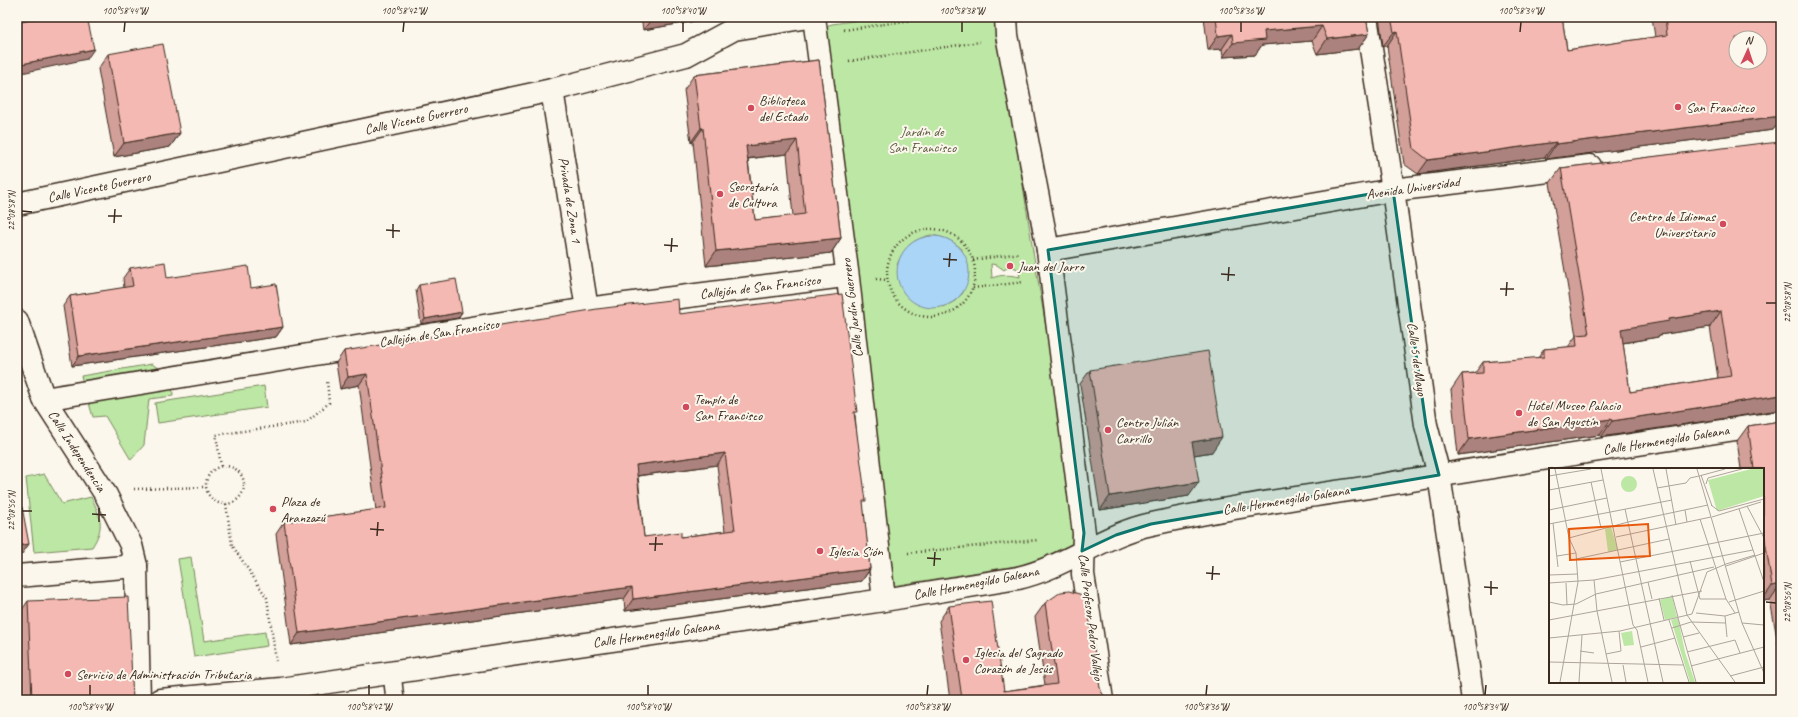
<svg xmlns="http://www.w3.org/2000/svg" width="1798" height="717" font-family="Caveat,sans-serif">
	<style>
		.green { fill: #bce7a4; stroke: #7c8861; fill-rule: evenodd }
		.water { fill: #aad5f6; stroke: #7e91a0 }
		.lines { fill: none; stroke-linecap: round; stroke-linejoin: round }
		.lane-casing { stroke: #3b2a1e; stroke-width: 20 }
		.street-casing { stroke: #3b2a1e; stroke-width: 25 }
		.path { stroke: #3b2a1e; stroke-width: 2.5; stroke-dasharray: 1 3; stroke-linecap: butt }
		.lane { stroke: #fbf7ec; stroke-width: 17 }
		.street { stroke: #fbf7ec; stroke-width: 22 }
		.wall { fill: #d29f99; stroke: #3b2a1e; fill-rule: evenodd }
		.shaded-wall { fill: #ab827d; stroke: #3b2a1e }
		.building { fill: #f4b9b2; stroke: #3b2a1e; fill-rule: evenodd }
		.marked { fill: #0f766e; fill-opacity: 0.2; stroke: #0f766e; stroke-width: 3; stroke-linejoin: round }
		.ticks { fill: none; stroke: #3b2a1e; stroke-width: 1.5 }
		.poi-dot { fill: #d1495b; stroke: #fbf7ec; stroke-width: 1.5 }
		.labels { text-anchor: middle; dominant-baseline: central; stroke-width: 4; stroke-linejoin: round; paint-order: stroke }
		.poi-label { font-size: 14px; fill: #3b2a1e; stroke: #fbf7ec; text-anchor: start }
		.street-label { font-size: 14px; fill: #3b2a1e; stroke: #fbf7ec }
		.park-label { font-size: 14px; fill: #5b5940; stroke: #fbf7ec }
		.inset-road { fill: none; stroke: #aea59a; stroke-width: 1 }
		.view { fill: #e8590c; fill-opacity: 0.15; stroke: #e8590c; stroke-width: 2 }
		.inset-edge { fill: none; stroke: #3b2a1e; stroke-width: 2 }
		.neatline { fill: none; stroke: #3b2a1e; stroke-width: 1.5 }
		.ticks-label { font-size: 10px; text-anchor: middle; fill: #3b2a1e }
	</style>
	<rect width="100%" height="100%" fill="#fbf7ec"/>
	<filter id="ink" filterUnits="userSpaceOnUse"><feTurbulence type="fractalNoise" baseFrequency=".025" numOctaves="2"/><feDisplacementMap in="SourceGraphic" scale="8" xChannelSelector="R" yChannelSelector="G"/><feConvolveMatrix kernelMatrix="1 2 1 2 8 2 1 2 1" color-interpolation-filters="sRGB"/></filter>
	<g filter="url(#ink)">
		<g class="green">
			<path d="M 880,17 L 995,17 L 998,22 L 1033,251 L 1081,533 L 1076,547 L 1059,559 L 892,586 L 871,575 L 867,569 L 812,54 L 823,27 L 832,24 ZM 931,235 C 944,237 952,240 962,249 L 963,293 L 955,301 L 944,307 L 897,265 C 904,247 913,239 931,235 ZM 991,264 L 997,265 L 1004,270 L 1010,266 L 1018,269 L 1020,277 C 1011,275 1002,274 992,278 Z"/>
			<path d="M 152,364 L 172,378 L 173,396 L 149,399 L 144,445 L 131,460 L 105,416 L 93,417 L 81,376 Z"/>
			<path d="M 264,386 L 267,407 L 158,423 L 155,403 Z"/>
			<path d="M 44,474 L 62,504 L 91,497 C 101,517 105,527 92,547 L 34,552 L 26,478 Z"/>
			<path d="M 191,557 L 204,641 L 265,632 L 267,646 L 194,657 L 178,559 Z"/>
		</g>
		<circle class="water" cx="933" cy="272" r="36"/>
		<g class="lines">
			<g class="lane-casing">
				<path id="lane" d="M 392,673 L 395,700"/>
			</g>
			<g class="street-casing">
				<g id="street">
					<path d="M 814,17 L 848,278 L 884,600"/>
					<path d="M 1006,17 L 1007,35 L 1048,250 L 1084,533 L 1083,574 L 1102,700"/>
					<path d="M 1366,17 L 1393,190 L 1426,425 L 1439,475 L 1473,700"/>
					<path d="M 552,90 L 587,309"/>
					<path d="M 17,204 L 552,90 L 686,55 L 734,29 L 808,17"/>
					<path d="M 1048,250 L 1393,190 L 1590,166"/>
					<path d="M 17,321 L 44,399 L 106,495 L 131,545 L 136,566 L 139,700"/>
					<path d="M 44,399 L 587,309 L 836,277"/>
					<path d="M 17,576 L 136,566"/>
					<path d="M 160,700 L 281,689 L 884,600 L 1018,578 C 1066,567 1104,534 1152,524 C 1224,508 1297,498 1369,487 C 1506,464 1644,443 1781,422"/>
				</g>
			</g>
			<g class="path">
				<path d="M 844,30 L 932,17"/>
				<path d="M 849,61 L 980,42"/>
				<circle cx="931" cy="273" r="44"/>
				<path d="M 973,260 L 1020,253"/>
				<path d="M 876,279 L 887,280"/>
				<path d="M 973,288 L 1024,282"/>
				<path d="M 221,466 L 216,435 L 306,422 L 329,403 L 327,380"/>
				<circle cx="225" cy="485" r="19"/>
				<path d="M 134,489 L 206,487"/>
				<path d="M 226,504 L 232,545 L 267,598 L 276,661"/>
				<path d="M 908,553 L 1038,540"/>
			</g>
			<use href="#lane" class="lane"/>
			<use href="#street" class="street"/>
		</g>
		<g class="wall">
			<path d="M 641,17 L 713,17 L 712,18 L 643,30 Z"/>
			<path d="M 1204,17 L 1366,17 L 1369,34 L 1358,49 L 1317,54 L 1312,41 L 1262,45 L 1255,55 L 1223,57 L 1222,49 L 1208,50 Z"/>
			<path d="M 1379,17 L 1562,17 L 1567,50 L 1655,37 L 1652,17 L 1781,17 L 1781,120 L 1773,130 L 1546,159 L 1545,157 L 1418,174 L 1404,164 L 1387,46 L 1383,46 Z"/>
			<path d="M 108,54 L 180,133 L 170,147 L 114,157 L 98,69 Z"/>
			<path d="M 819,60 L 841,238 L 831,253 L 706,266 L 693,142 L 691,142 L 684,90 L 694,75 ZM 787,154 L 793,216 L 755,220 L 748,159 Z"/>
			<path d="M 1761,144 L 1779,410 L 1601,437 L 1600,435 L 1458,455 L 1451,390 L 1462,374 L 1475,373 L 1483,362 L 1538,358 L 1544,349 L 1568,347 L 1576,336 L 1550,183 L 1561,168 ZM 1710,327 L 1718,378 L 1630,392 L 1623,343 L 1658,337 L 1659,335 Z"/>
			<path d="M 130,268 L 167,278 L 251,288 L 283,327 L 276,337 L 72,366 L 63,306 L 70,296 L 124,288 L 123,278 Z"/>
			<path d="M 419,285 L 462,312 L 458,318 L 421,324 L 416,290 Z"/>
			<path d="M 679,314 L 855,415 L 863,505 L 870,569 L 862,581 L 625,611 L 624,599 L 291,645 L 276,534 L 284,522 L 376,510 L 359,385 L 340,389 L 336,363 L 344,351 ZM 717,465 L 725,531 L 681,537 L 644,537 L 638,476 Z"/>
			<path d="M 1090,370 L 1212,452 L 1194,455 L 1189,496 L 1100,510 L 1080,384 Z"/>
			<path d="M 1781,421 L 1781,660 L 1770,600 L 1763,601 L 1763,469 L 1741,469 L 1737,441 L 1748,426 Z"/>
			<path d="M 28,601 L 133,700 L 19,700 L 17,649 L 17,617 Z"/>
			<path d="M 1045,603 L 1100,688 L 1102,693 L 1107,700 L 950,700 L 939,621 L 949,606 L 1004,691 L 1045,685 L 1035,617 Z"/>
		</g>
		<g class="shaded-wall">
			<path d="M 668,17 L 713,17 L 712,18 L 643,30 L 651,20 Z"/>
			<path d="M 1322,26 L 1312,41 L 1262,45 L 1255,55 L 1223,57 L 1233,43 L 1264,31 Z"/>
			<path d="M 1397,31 L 1387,46 L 1383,46 L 1394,32 Z"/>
			<path d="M 1232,34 L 1222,49 L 1208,50 L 1218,36 Z"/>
			<path d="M 1369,34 L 1358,49 L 1317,54 L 1327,39 Z"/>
			<path d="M 94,49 L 87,59 L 17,74 L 17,65 Z"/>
			<path d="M 1781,116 L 1781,120 L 1773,130 L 1546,159 L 1556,144 Z"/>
			<path d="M 701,128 L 703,128 L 693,142 L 691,142 Z"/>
			<path d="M 180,133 L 170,147 L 114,157 L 124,143 Z"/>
			<path d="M 797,140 L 787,154 L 736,160 L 746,146 Z"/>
			<path d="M 1556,142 L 1545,157 L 1418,174 L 1428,160 Z"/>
			<path d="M 841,238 L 831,253 L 706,266 L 716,251 Z"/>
			<path d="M 1721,311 L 1710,327 L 1659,335 L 1658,337 L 1610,345 L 1621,329 L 1669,319 Z"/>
			<path d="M 462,312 L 458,318 L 421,324 L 425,319 Z"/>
			<path d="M 283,327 L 276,337 L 72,366 L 79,356 Z"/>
			<path d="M 367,374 L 359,385 L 340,389 L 348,377 Z"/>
			<path d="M 1781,395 L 1781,410 L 1779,410 L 1601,437 L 1612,421 Z"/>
			<path d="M 1611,419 L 1600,435 L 1458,455 L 1469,439 Z"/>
			<path d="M 1222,437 L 1212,452 L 1182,457 L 1192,442 Z"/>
			<path d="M 725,453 L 717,465 L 628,477 L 636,465 Z"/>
			<path d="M 1199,482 L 1189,496 L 1100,510 L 1110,496 Z"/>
			<path d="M 29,544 L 22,554 L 17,555 L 17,546 Z"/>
			<path d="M 870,569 L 862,581 L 625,611 L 633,599 Z"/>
			<path d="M 1781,584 L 1770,600 L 1763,601 L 1763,599 L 1772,586 Z"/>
			<path d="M 632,587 L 624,599 L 291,645 L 299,633 Z"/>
		</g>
		<g class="building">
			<path d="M 44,17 L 87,17 L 94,49 L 17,65 L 17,23 Z"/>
			<path d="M 650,17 L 668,17 L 651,20 Z"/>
			<path d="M 1216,17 L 1366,17 L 1369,34 L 1327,39 L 1322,26 L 1264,31 L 1265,40 L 1233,43 L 1232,34 L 1218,36 Z"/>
			<path d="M 1391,17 L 1562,17 L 1567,50 L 1667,35 L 1665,17 L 1781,17 L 1781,116 L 1556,144 L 1556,142 L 1428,160 L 1414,149 L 1397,31 L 1394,32 ZM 1736,38 L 1760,38 L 1760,62 L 1736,62 Z"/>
			<path d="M 163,44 L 180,133 L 124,143 L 108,54 Z"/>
			<path d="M 819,60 L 841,238 L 716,251 L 703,128 L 701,128 L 694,75 ZM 797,140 L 805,214 L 755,220 L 746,146 Z"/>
			<path d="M 1781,142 L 1781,395 L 1612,421 L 1611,419 L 1469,439 L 1462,374 L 1483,373 L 1483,362 L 1544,357 L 1544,349 L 1577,346 L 1576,335 L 1589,334 L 1561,168 L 1763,143 L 1761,144 ZM 1721,311 L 1731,376 L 1630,392 L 1621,329 L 1669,321 L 1669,319 Z"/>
			<path d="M 165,262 L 167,278 L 248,266 L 251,288 L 276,284 L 283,327 L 79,356 L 70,296 L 133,286 L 130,268 Z"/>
			<path d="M 456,279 L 462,312 L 425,319 L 419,285 Z"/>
			<path d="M 842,294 L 857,412 L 854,412 L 866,501 L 863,501 L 870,569 L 633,599 L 632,587 L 299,633 L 284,522 L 386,508 L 367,374 L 348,377 L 344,351 L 597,309 L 678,299 L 679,314 ZM 725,453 L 735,530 L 681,537 L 681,532 L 644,537 L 636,465 Z"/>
			<path d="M 1208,351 L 1222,437 L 1192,442 L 1199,482 L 1110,496 L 1090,370 Z"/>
			<path d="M 1781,421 L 1781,584 L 1772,586 L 1763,526 L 1763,469 L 1754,469 L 1748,426 Z"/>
			<path d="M 22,507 L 29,544 L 17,546 L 17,508 Z"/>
			<path d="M 1069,591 L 1086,596 L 1100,688 L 1102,693 L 1106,697 L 1107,700 L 958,700 L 962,699 L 949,606 L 991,601 L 1004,691 L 1057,684 L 1045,603 L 1061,592 Z"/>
			<path d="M 128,597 L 133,700 L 32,700 L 28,601 Z"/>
		</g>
	</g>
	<path class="marked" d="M 1393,190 L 1426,425 L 1439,475 L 1151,524 L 1116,535 L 1082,551 L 1084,533 L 1048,250 Z"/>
	<path class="ticks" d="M 124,32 L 125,22M 403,32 L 404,22M 683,32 L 683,22M 962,32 L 962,22M 1241,32 L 1241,22M 1520,32 L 1521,22M 22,211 L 32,212M 108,216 L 122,216M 114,223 L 115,209M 386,230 L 400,231M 393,238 L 393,224M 664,245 L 678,246M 671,252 L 672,238M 943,259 L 957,260M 949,267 L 950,253M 1221,274 L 1235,275M 1228,281 L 1229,267M 1500,289 L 1514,289M 1506,296 L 1507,282M 1766,303 L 1776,303M 22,511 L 32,511M 92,514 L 106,515M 99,522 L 99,508M 370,529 L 384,530M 377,536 L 378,522M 649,544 L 663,544M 655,551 L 656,537M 927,558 L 941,559M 934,566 L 935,552M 1206,573 L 1220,574M 1212,580 L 1213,566M 1484,587 L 1498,588M 1491,595 L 1491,581M 1766,602 L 1776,603M 90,695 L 90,685M 369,695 L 369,685M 648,695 L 648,685M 927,695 L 928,685M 1206,695 L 1207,685M 1485,695 L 1486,685"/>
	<g class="poi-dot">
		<circle cx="1678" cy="107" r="4"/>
		<circle cx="751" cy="108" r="4"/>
		<circle cx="720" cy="194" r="4"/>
		<circle cx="1723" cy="224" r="4"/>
		<circle cx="1010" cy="266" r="4"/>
		<circle cx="686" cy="407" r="4"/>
		<circle cx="1519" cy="413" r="4"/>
		<circle cx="1108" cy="430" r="4"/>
		<circle cx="273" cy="509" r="4"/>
		<circle cx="820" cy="551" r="4"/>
		<circle cx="966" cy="660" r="4"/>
		<circle cx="68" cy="674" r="4"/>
	</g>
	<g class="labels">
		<g class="poi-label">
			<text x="759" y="100">Biblioteca<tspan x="759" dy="16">del Estado</tspan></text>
			<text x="1686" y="107">San Francisco</text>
			<text x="728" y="186">Secretaría<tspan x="728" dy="16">de Cultura</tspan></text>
			<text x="1715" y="216" text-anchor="end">Centro de Idiomas<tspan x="1715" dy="16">Universitario</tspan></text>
			<text x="1018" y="266">Juan del Jarro</text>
			<text x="694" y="399">Templo de<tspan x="694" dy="16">San Francisco</tspan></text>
			<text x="1527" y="405">Hotel Museo Palacio<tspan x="1527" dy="16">de San Agustín</tspan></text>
			<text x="1116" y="422">Centro Julián<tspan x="1116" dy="16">Carrillo</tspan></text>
			<text x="281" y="501">Plaza de<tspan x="281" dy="16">Aranzazú</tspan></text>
			<text x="828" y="551">Iglesia Sión</text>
			<text x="974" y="652">Iglesia del Sagrado<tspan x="974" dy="16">Corazón de Jesús</tspan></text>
			<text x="76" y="674">Servicio de Administración Tributaria</text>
		</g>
		<g class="street-label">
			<text transform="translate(416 119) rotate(-12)">Calle Vicente Guerrero</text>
			<text transform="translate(99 187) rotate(-12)">Calle Vicente Guerrero</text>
			<text transform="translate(1413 188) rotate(-8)">Avenida Universidad</text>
			<text transform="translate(570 200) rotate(81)">Privada de Zona 1</text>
			<text transform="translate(760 287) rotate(-7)">Callejón de San Francisco</text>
			<text transform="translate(852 308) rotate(-97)">Calle Jardín Guerrero</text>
			<text transform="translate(439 333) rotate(-9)">Callejón de San Francisco</text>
			<text transform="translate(1417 359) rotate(82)">Calle 5 de Mayo</text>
			<text transform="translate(1666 440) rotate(-9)">Calle Hermenegildo Galeana</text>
			<text transform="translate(77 451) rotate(57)">Calle Independencia</text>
			<text transform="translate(1286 500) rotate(-9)">Calle Hermenegildo Galeana</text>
			<text transform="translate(976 583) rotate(-11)">Calle Hermenegildo Galeana</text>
			<text transform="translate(1091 617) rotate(83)">Calle Profesor Pedro Vallejo</text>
			<text transform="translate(656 634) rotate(-8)">Calle Hermenegildo Galeana</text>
		</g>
		<g class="park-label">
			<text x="922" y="131">Jardín de<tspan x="922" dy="16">San Francisco</tspan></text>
		</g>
	</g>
	<g transform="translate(1549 468)">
		<rect width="215" height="215" fill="#fbf7ec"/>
		<path d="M 202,1 L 215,1 L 215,28 L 168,43 L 159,12 ZM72 16a8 8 0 1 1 16 0a8 8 0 1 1-16 0ZM 62,59 L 69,82 L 59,84 L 56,61 ZM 123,128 L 128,149 L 116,152 L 111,132 ZM 129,150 L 136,184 L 146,214 L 141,214 L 122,152 ZM 83,163 L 85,177 L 75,178 L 72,165 Z" fill="#bce7a4"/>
		<path class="inset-road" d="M 6,1 L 20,70 L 27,85 L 29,114 L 11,214M 52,1 L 84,157 L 88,162 L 99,214M 104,1 L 138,147 L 186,214M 117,1 L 127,57M 148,1 L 193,155 L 215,205M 152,7 L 163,38M 0,8 L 42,1M 150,8 L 176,1M 42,14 L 52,60M 157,16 L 159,10 L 193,1M 108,20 L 137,15 L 141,10 L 150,8M 0,22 L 54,12M 162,37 L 170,43 L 215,31M 198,38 L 215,70M 76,41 L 114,214M 190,41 L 215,114M 0,42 L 58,30M 136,42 L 138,54M 163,49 L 212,34M 151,51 L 177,131 L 186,145M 4,55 L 9,99M 0,56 L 123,32M 67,69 L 162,49M 20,70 L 79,54 L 159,37M 8,88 L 27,85M 27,91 L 120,71M 141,93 L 151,131 L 177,131M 71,94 L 215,65M 177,96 L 206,87M 177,98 L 215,85M 0,107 L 29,106M 45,112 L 48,143 L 63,214M 99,114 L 103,131M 0,115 L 45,112 L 204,82M 17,115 L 18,137M 123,127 L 129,149M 110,130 L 115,152M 0,134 L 14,137 L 27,136 L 47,126 L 165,99M 180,134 L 215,123M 147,145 L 176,148 L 190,144M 143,146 L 158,104 L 177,96M 176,148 L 178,169M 129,150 L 147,214M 0,152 L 153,123M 120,152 L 140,214M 193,155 L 215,157M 123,160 L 142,154 L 177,155M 134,169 L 150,165M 0,170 L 71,163 L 143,146M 92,179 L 126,170M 31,183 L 45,185M 138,184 L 186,172 L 191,185M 57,186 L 72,183 L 70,163M 0,194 L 134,197M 74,197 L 77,214M 142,198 L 215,179M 181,208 L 215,199M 30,214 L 33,167"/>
		<path class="view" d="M 99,56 L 101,88 L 21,92 L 20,61 Z"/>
		<rect width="215" height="215" class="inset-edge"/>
	</g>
	<rect width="1798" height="717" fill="none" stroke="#fbf7ec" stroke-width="44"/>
	<g transform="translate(1748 50) rotate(3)"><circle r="19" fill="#fbf7ec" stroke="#aea59a"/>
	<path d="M0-3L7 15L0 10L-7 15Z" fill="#d1495b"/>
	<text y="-6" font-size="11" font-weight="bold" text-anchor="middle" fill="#3b2a1e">N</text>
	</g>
	<rect x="22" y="22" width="1754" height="673" class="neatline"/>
	<g class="ticks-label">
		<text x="125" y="14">100°58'44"W</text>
		<text x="404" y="14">100°58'42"W</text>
		<text x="683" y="14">100°58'40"W</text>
		<text x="962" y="14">100°58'38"W</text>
		<text x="1241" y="14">100°58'36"W</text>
		<text x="1521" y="14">100°58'34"W</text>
		<text transform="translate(11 211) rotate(-90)" y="4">22°08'58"N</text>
		<text transform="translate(1787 303) rotate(-90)" y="4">22°08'58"N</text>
		<text transform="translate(11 511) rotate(-90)" y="4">22°08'56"N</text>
		<text transform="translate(1787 603) rotate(-90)" y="4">22°08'56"N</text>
		<text x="90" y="710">100°58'44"W</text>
		<text x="369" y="710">100°58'42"W</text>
		<text x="648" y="710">100°58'40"W</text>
		<text x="927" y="710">100°58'38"W</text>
		<text x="1206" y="710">100°58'36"W</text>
		<text x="1485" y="710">100°58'34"W</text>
	</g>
</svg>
